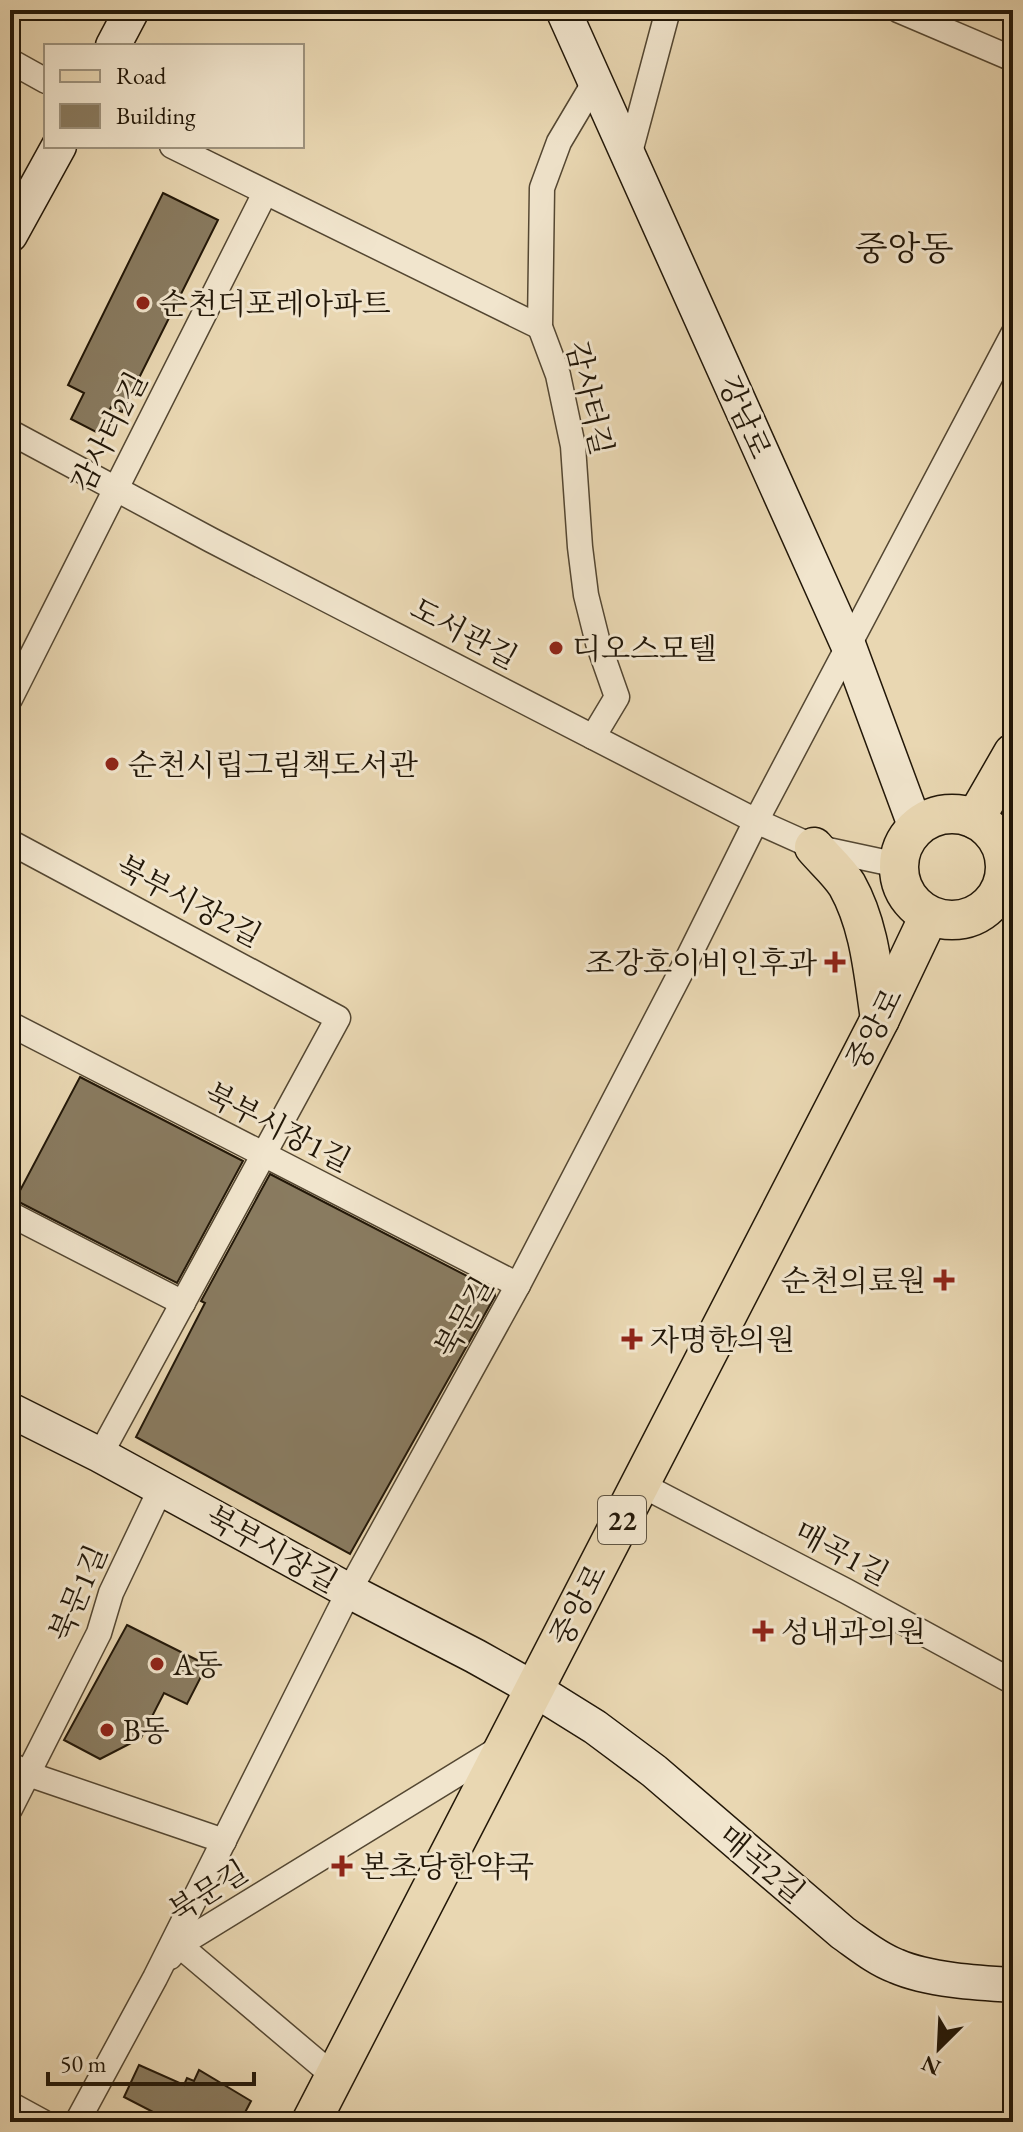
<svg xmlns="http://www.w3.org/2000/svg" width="1023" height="2132" font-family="'EB Garamond','Noto Serif KR',serif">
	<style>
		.building { fill: #897b60; stroke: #221708; stroke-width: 2 }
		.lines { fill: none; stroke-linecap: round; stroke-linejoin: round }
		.street-casing { stroke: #544732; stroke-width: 27 }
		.secondary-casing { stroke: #221708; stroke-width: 37 }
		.primary-casing { stroke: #221708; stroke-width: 41 }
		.street { stroke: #f1e5cd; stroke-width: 24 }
		.secondary { stroke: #f1e5cd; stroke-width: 34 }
		.primary { stroke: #e9d7b2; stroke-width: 38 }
		.poi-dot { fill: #8f2418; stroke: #f1e5cd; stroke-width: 3 }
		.labels { text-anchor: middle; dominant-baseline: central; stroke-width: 6; stroke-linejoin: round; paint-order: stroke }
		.shield { fill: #f1e5cd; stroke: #605543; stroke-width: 2 }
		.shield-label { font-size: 28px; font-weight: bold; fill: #221708 }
		.poi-label { font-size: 30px; fill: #221708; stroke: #f1e5cd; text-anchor: start }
		.street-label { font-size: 30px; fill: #221708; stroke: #f1e5cd }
		.quarter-label { font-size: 34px; fill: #221708; stroke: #f1e5cd }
	</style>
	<rect width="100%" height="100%" fill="#e9d7b2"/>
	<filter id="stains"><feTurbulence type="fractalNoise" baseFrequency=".0025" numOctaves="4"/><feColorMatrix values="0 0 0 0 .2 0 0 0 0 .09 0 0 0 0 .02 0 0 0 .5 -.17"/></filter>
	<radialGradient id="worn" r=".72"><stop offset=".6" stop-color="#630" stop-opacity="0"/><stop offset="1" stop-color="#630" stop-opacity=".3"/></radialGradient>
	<g class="building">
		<path d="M 163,193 L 218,220 L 122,412 L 111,407 L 98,433 L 71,419 L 84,393 L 68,385 Z"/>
		<path d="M 80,1077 L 243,1161 L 177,1283 L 15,1200 Z"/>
		<path d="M 270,1174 L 494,1290 L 495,1296 L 350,1554 L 136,1437 L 205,1303 L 201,1301 Z"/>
		<path d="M 127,1625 L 207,1665 L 187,1704 L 164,1693 L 141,1738 L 100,1759 L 64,1740 Z"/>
		<path d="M 139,2065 L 184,2085 L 187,2078 L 194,2081 L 199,2070 L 251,2101 L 240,2122 L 157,2122 L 159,2115 L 124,2097 Z"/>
	</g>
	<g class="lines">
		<g class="street-casing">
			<g id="street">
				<path d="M 898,10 L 1013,59"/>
				<path d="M 10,61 L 46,81"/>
				<path d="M 172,146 L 540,327"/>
				<path d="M 629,156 L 668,10"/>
				<path d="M 10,432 L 211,540 L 756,821 L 814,847 L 898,865"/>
				<path d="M 10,699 L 265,193"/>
				<path d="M 593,737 L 617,697 L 598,643 L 586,595 L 580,547 L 573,446 L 558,375 L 540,327 L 542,188 L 559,142 L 594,83"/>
				<path d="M 992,831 L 1013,830"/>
				<path d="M 10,842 L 338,1018 L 100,1455"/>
				<path d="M 1006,870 L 1013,873"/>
				<path d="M 10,1024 L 518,1285"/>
				<path d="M 10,1214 L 183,1303"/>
				<path d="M 640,1484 L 846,1591 L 1013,1682"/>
				<path d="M 10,1764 L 28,1774 L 224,1841"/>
				<path d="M 10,1809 L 99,1633 L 111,1593 L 161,1488"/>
				<path d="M 179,1945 L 335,2077"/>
				<path d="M 170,1957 L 179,1945 L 500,1748"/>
				<path d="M 10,2104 L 43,2122"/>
				<path d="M 77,2122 L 155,1978 L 349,1591 L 518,1285 L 683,968 L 756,821 L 1013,334"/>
			</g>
		</g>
		<g class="secondary-casing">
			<g id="secondary">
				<path d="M 563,10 L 849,647 L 916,828"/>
				<path d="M 113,46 L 132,10"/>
				<path d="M 10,235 L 59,146"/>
				<path d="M 10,1410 L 100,1455 L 349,1591 L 475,1656 L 534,1689 L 595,1727 L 654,1771 L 843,1933 C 860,1945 877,1959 896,1966 C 928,1980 978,1983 1013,1985"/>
			</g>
		</g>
		<g class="primary-casing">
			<g id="primary">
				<circle cx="952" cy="867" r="53"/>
				<path d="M 975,819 L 1013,753"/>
				<path d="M 814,847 C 824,859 839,872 847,885 C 870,926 873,973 880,1019"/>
				<path d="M 311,2122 L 880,1019 L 929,916"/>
			</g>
		</g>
		<use href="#street" class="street"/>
		<use href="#secondary" class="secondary"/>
		<use href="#primary" class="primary"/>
	</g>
	<g class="poi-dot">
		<circle cx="143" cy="303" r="8"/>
		<circle cx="556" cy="648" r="8"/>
		<circle cx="112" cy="764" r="8"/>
		<path d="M831 950h8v8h8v8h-8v8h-8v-8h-8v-8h8z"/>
		<path d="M940 1268h8v8h8v8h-8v8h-8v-8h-8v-8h8z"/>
		<path d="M628 1327h8v8h8v8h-8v8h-8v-8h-8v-8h8z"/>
		<path d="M759 1619h8v8h8v8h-8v8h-8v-8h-8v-8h8z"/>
		<circle cx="157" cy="1664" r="8"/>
		<circle cx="107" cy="1730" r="8"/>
		<path d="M338 1854h8v8h8v8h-8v8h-8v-8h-8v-8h8z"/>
	</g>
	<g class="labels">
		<rect class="shield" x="598" y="1496" width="48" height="48" rx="6"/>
		<g class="shield-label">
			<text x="622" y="1520">22</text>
		</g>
		<g class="poi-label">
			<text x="159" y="303">순천더포레아파트</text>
			<text x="572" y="648">디오스모텔</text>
			<text x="128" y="764">순천시립그림책도서관</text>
			<text x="817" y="962" text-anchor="end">조강호이비인후과</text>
			<text x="926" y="1280" text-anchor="end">순천의료원</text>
			<text x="650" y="1339">자명한의원</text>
			<text x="781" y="1631">성내과의원</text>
			<text x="173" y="1664">A동</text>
			<text x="123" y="1730">B동</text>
			<text x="360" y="1866">본초당한약국</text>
		</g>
		<g class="street-label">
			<text transform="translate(590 398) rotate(77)">감사터길</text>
			<text transform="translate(745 417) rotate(66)">강남로</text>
			<text transform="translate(109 432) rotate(-63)">감사터2길</text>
			<text transform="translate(464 633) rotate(28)">도서관길</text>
			<text transform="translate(189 901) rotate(28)">북부시장2길</text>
			<text transform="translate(874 1029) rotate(-63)">중앙로</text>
			<text transform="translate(278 1127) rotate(27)">북부시장1길</text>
			<text transform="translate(464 1317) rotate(-61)">북문길</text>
			<text transform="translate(272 1549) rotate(29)">북부시장길</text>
			<text transform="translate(842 1553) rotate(28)">매곡1길</text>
			<text transform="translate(78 1593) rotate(-67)">북문1길</text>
			<text transform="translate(578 1605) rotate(-63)">중앙로</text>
			<text transform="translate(762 1864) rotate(40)">매곡2길</text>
			<text transform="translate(208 1891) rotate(-32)">북문길</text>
		</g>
		<g class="quarter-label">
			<text x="904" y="248">중앙동</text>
		</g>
	</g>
	<rect width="1023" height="2132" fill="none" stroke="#e9d7b2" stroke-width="40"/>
	<rect x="12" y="12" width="999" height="2108" fill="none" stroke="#221708" stroke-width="4"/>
	<rect x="20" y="20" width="983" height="2092" fill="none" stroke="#221708" stroke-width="2"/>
	<rect x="44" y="44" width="260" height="104" fill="#f1e5cd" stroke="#9e937e" stroke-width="2"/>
	<rect x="60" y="70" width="40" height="12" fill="#e9d7b2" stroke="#9e937e" stroke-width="2"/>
	<text x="116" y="84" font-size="24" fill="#221708">Road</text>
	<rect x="60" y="104" width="40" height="24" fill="#897b60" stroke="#9e937e" stroke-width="2"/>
	<text x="116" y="124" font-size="24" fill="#221708">Building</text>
	<g transform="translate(939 2048) rotate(204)" stroke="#f1e5cd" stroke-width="6" paint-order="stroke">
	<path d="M0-6L14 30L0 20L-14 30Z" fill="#221708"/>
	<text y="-12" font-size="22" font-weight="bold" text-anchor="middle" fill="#221708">N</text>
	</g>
	<path d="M48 2072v12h206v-12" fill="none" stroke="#221708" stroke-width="4"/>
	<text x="60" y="2072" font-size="24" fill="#221708" stroke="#f1e5cd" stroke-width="6" paint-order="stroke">50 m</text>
	<rect width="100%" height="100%" filter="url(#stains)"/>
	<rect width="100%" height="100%" fill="url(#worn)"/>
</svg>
